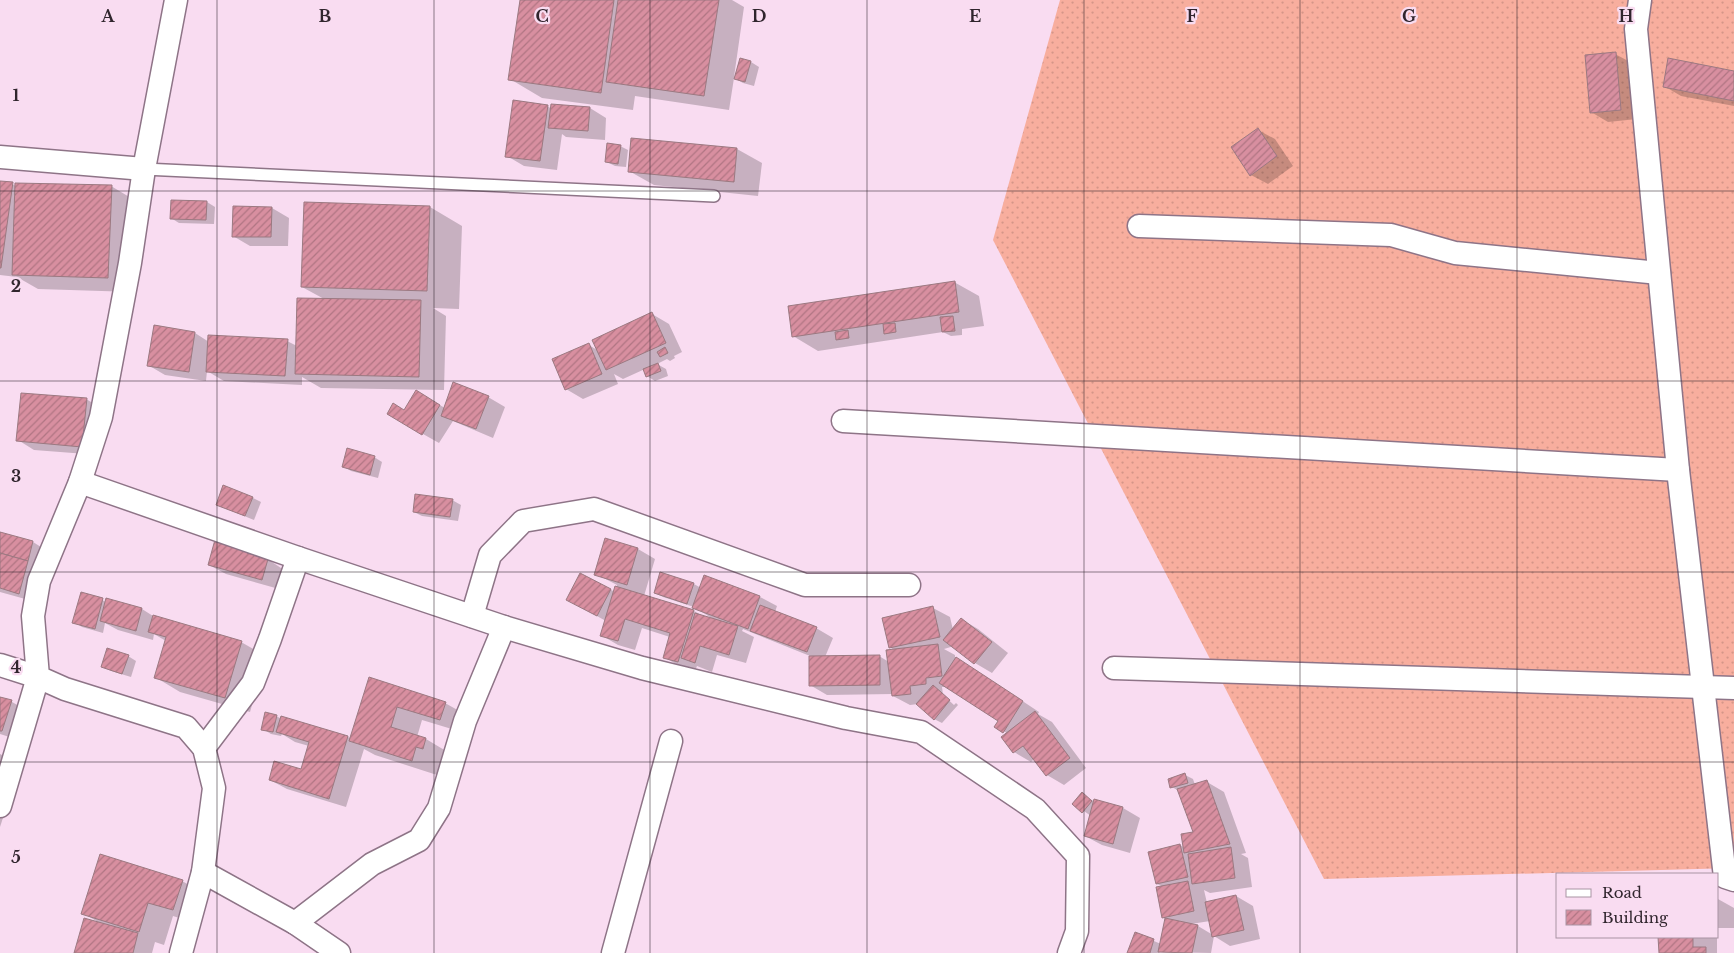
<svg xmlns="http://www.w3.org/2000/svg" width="1734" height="953" font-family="'Libre Baskerville',serif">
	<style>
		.grass { fill: url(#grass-dots) }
		.shadow { fill: #0003; fill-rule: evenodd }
		.building { fill: url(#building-hatch); stroke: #9b7981 }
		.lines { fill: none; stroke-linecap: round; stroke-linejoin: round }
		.service-casing { stroke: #8e7487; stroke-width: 14 }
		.minor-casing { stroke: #8e7487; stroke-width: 25 }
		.service { stroke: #fff; stroke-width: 11 }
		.minor { stroke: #fff; stroke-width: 22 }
		.grid { fill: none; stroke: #30252d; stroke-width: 1; stroke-opacity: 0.55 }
		.grid-label { font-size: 16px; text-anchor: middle; font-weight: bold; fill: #30252d; stroke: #f9dcf1; stroke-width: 4.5; stroke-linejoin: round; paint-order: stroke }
	</style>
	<defs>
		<pattern id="grass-dots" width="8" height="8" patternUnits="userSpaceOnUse" patternTransform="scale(1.25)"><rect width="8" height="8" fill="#f8ae9e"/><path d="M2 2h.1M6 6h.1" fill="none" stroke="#d59688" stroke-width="1.8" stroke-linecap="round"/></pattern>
		<pattern id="building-hatch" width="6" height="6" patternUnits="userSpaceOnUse" patternTransform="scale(1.25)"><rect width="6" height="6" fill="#d88fa0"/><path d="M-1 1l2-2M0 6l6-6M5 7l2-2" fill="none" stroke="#b07583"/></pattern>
	</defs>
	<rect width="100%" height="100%" fill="#f9dcf1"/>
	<path class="grass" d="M 1060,0 L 1734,0 L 1734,868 L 1324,879 L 993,240 Z"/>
	<g class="shadow">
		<path d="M 521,0 L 732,0 L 744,7 L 734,77 L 735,77 L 740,59 L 751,62 L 759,67 L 754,86 L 743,83 L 734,78 L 729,110 L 635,96 L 633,110 L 542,98 L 510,79 Z"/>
		<path d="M 1615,54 L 1632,63 L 1637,119 L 1608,122 L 1591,112 Z"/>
		<path d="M 1734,72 L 1734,106 L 1681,96 L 1664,86 Z"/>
		<path d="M 547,106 L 552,109 L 590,108 L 606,118 L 605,140 L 566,137 L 562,134 L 557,170 L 524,166 L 507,156 Z"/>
		<path d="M 1258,130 L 1275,139 L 1293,166 L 1268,184 L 1251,175 Z"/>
		<path d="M 632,139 L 737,149 L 762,163 L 758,196 L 654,185 L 629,171 Z"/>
		<path d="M 620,146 L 628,150 L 626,167 L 615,166 L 607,162 Z"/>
		<path d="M 0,182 L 12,184 L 16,186 L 111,186 L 136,201 L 133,292 L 38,289 L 17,277 L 0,275 Z"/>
		<path d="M 207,202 L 215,207 L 214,224 L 179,223 L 171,218 Z"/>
		<path d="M 430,207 L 462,226 L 459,309 L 433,308 L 446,316 L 444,390 L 321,388 L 302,377 L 302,385 L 224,381 L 207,371 L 206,381 L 165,375 L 148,365 L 195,333 L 209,342 L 287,341 L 297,346 L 326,300 L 302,287 Z"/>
		<path d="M 272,208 L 289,218 L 288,246 L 250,246 L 233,236 Z"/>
		<path d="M 954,282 L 979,296 L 984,326 L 962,329 L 962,335 L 951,336 L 943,332 L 818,351 L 793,336 Z"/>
		<path d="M 652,314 L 669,324 L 682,352 L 674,356 L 675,358 L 670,361 L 667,359 L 657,364 L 666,369 L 668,376 L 655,381 L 647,376 L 645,369 L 623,379 L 614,374 L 618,384 L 583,399 L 566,389 L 589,345 L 597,350 Z"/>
		<path d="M 416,392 L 445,408 L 488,397 L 505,407 L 493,438 L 453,421 L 439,443 L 423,434 L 405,411 Z"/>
		<path d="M 86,399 L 103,409 L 99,455 L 34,450 L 18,440 Z"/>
		<path d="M 374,457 L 382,462 L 378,478 L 351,471 L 343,466 Z"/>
		<path d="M 253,498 L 261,502 L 254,520 L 217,505 Z"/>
		<path d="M 452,500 L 461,505 L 458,521 L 422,516 L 414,512 Z"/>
		<path d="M 0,533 L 33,542 L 41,547 L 36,602 L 0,592 Z"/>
		<path d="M 606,540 L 638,549 L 655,559 L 644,596 L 694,611 L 705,617 L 713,619 L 694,607 L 663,597 L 655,593 L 661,574 L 694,584 L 701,588 L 705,577 L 760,597 L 777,606 L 775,612 L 816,628 L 833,638 L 825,657 L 879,656 L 889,662 L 895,651 L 890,647 L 933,608 L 950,617 L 953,630 L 961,619 L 978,629 L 1008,653 L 992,673 L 975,663 L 954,646 L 944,649 L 955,655 L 955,661 L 974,669 L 1039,712 L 1038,714 L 1052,722 L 1086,768 L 1064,785 L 1047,775 L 1034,759 L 1031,762 L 1014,752 L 1008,734 L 996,726 L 999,721 L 947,687 L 942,687 L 943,695 L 954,705 L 956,703 L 958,705 L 942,723 L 934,719 L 918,704 L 910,705 L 893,696 L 893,694 L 827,695 L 810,685 L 810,656 L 743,629 L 742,631 L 754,637 L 746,663 L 717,655 L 712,672 L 697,666 L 695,671 L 681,667 L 664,657 L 670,637 L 642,628 L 635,650 L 618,645 L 601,635 L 606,621 L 584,609 L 581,574 L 615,592 L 617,585 L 596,574 Z"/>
		<path d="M 248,546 L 284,570 L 279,589 L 226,574 L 209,565 Z"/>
		<path d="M 102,600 L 106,602 L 107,600 L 142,609 L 153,616 L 241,642 L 266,656 L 250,712 L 180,692 L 155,677 L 166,641 L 154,634 L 153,640 L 118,630 L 105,623 L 103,633 L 82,627 L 74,622 Z"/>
		<path d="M 128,656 L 136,661 L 131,677 L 111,671 L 103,667 Z"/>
		<path d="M 370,679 L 445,703 L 470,717 L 465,733 L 422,720 L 417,737 L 426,739 L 451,754 L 448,763 L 441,761 L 437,775 L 375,755 L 364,749 L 346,807 L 287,789 L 270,780 L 302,770 L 309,746 L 295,742 L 282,734 L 281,736 L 271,734 L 263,729 L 276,716 L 282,719 L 282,717 L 351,738 Z"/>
		<path d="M 0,698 L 12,702 L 28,711 L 19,740 L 0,734 Z"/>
		<path d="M 0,754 L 4,756 L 0,767 Z"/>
		<path d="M 1185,775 L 1193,779 L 1195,785 L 1207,782 L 1224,792 L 1246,853 L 1241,854 L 1248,858 L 1252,887 L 1210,893 L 1204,890 L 1207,903 L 1236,896 L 1253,906 L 1260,939 L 1230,946 L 1214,936 L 1211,953 L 1160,952 L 1159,953 L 1129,953 L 1135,933 L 1161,944 L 1166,918 L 1163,917 L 1164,887 L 1157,884 L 1180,845 L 1185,848 L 1195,833 L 1179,791 L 1172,787 ZM 1210,921 L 1213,935 L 1198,926 L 1191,924 Z"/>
		<path d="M 0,776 L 14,784 L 0,827 Z"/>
		<path d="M 1082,794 L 1095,802 L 1095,801 L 1123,808 L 1140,818 L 1130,853 L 1102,845 L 1085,836 L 1091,816 L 1074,804 Z"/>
		<path d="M 182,881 L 207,895 L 198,924 L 173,916 L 164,945 L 155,942 L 152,953 L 76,953 L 98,922 L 83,913 Z"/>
		<path d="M 1718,899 L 1734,908 L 1734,928 L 1718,928 Z"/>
		<rect x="1660" y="937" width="57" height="16"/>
	</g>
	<g class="building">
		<path d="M 520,0 L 614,0 L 601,93 L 508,80 Z"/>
		<path d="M 618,0 L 719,0 L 704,96 L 606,82 Z"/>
		<path d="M 1616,52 L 1621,110 L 1590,113 L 1585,55 Z"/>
		<path d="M 740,58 L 751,61 L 745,82 L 734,79 Z"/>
		<path d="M 1668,58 L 1734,71 L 1734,101 L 1663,87 Z"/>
		<path d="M 513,100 L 548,105 L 540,161 L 505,157 Z"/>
		<path d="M 551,104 L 590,107 L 588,131 L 548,128 Z"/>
		<path d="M 1258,128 L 1277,156 L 1250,176 L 1231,147 Z"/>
		<path d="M 631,138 L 737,148 L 734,182 L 628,172 Z"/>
		<path d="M 607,143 L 621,145 L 618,164 L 605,162 Z"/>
		<path d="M 0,181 L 13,182 L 1,268 L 0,268 Z"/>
		<path d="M 15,183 L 112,185 L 108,278 L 12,275 Z"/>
		<path d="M 171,200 L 207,201 L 206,220 L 170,219 Z"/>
		<path d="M 304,202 L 430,206 L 427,291 L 301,287 Z"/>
		<path d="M 233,206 L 272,207 L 271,237 L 232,237 Z"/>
		<path d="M 955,281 L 959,312 L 792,337 L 788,306 Z"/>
		<path d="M 297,298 L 421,300 L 419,377 L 295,374 Z"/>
		<path d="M 652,312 L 666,343 L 606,370 L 592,340 Z"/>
		<path d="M 953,316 L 955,331 L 942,332 L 940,317 Z"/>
		<path d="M 895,323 L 896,332 L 884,334 L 883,324 Z"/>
		<path d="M 154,325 L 195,332 L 189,372 L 147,366 Z"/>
		<path d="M 848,330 L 849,338 L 836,340 L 835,332 Z"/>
		<path d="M 208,335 L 288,339 L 285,376 L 206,372 Z"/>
		<path d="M 589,343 L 602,374 L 565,390 L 552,359 Z"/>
		<path d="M 665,347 L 668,353 L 660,357 L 657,352 Z"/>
		<path d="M 658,363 L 661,371 L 646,377 L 643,369 Z"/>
		<path d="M 453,382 L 489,396 L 476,429 L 441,416 Z"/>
		<path d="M 416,390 L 440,405 L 422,435 L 387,414 L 393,403 L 404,410 Z"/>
		<path d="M 21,393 L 87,398 L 82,447 L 16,441 Z"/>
		<path d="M 347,448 L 375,456 L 370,475 L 342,467 Z"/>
		<path d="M 223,485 L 253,497 L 245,516 L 216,505 Z"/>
		<path d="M 415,494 L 453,499 L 450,517 L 413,512 Z"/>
		<path d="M 0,532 L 33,541 L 28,561 L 0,553 Z"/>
		<path d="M 216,536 L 249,545 L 247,553 L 268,559 L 262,580 L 208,565 Z"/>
		<path d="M 605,538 L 638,548 L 627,585 L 594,575 Z"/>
		<path d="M 0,553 L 28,561 L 19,594 L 0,588 Z"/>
		<path d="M 660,572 L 694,583 L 687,604 L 654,593 Z"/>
		<path d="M 580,573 L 611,589 L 597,616 L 566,600 Z"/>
		<path d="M 704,575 L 760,596 L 748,629 L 692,608 Z"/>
		<path d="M 615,586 L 694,610 L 678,662 L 663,658 L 670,633 L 625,619 L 618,641 L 600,636 Z"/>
		<path d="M 81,592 L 103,598 L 95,629 L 72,623 Z"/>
		<path d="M 106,598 L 142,608 L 136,631 L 100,621 Z"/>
		<path d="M 760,605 L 817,627 L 807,652 L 750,631 Z"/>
		<path d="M 933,606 L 940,637 L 889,648 L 882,618 Z"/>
		<path d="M 695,613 L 738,626 L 729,655 L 700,646 L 695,663 L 681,658 Z"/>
		<path d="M 153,615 L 242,641 L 225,698 L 154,678 L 166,637 L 148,632 Z"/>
		<path d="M 961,618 L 992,642 L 974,664 L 943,640 Z"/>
		<path d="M 938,644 L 942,676 L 926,678 L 926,684 L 910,686 L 911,694 L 892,696 L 886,650 Z"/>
		<path d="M 107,648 L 129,655 L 122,674 L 101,667 Z"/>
		<path d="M 880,655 L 880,685 L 809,686 L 809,656 Z"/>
		<path d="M 956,657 L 1023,701 L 1003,733 L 994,727 L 998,721 L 939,683 Z"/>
		<path d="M 369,677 L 446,702 L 440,720 L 397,707 L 391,727 L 426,738 L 423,749 L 416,747 L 412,761 L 349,741 Z"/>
		<path d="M 933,685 L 950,700 L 934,720 L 916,704 Z"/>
		<path d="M 0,697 L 12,700 L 2,731 L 0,731 Z"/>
		<path d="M 1035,711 L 1070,758 L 1046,776 L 1023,746 L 1013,753 L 1001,737 Z"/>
		<path d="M 265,712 L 277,715 L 273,732 L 261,730 Z"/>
		<path d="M 281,716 L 348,736 L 329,799 L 269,780 L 274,761 L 301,769 L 309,742 L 276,732 Z"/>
		<path d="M 1185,773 L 1188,783 L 1170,788 L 1168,779 Z"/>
		<path d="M 1207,780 L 1230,844 L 1184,853 L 1181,834 L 1193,832 L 1177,789 Z"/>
		<path d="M 1082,792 L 1092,801 L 1082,813 L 1072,804 Z"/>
		<path d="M 1094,799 L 1123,807 L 1113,844 L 1084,836 Z"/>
		<path d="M 1180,844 L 1188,877 L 1156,884 L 1148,852 Z"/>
		<path d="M 1231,847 L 1235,878 L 1192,884 L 1188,854 Z"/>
		<path d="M 100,854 L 183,880 L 173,910 L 148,903 L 139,932 L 81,914 Z"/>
		<path d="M 1188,881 L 1194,911 L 1162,918 L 1156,887 Z"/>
		<path d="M 1236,895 L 1244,930 L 1212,937 L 1205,902 Z"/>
		<path d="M 84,918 L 138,933 L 133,953 L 74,953 Z"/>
		<path d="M 1165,918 L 1198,925 L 1192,953 L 1158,952 Z"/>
		<path d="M 1135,932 L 1154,939 L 1150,953 L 1127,953 Z"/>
		<path d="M 1658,937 L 1693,937 L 1693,947 L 1706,947 L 1706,953 L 1659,953 Z"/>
	</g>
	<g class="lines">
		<g class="service-casing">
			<path id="service" d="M 144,169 L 714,196"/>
		</g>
		<g class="minor-casing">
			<g id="minor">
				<path d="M 176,0 L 144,169 L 130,263 L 101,417 L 80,482 L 39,581 L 33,616 L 38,677 L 65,689 L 186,727 L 204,748 L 214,788 L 203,872 L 181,953"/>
				<path d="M 1640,0 L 1636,29 L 1678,470 L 1725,877 L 1734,880"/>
				<path d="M 0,157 L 144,169"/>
				<path d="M 1139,226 L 1391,235 L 1455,253 L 1659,273"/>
				<path d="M 843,421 L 1678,470"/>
				<path d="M 80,482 L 298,558 L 504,627 L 642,668 L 846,718 L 921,732 L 1035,809 L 1078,856 L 1077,931 L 1069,953"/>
				<path d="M 472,616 L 490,555 L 523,521 L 594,509 L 805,585 L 909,585"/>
				<path d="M 0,665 L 38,677 L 0,806"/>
				<path d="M 1114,668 L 1734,688"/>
				<path d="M 204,748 L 253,683 L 270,639 L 298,558"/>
				<path d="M 203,872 L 295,923 L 339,953"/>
				<path d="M 295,923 L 372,864 L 419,840 L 439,808 L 465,721 L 504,627"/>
				<path d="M 613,953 L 671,741"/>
			</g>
		</g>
		<use href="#service" class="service"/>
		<use href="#minor" class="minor"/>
	</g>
	<path class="grid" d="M 217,0 L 217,953M 434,0 L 434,953M 650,0 L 650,953M 867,0 L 867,953M 1084,0 L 1084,953M 1300,0 L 1300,953M 1517,0 L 1517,953M 0,191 L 1734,191M 0,381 L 1734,381M 0,572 L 1734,572M 0,762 L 1734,762"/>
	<g class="grid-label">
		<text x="108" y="22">A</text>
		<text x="325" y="22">B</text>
		<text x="542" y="22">C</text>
		<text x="759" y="22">D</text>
		<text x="975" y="22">E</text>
		<text x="1192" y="22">F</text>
		<text x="1409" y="22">G</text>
		<text x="1626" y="22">H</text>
		<text x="16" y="101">1</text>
		<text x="16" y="292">2</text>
		<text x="16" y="482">3</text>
		<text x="16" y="673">4</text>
		<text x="16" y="863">5</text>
	</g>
	<rect x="1556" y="873" width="162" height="65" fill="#f9dcf1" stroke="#a993a3"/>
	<rect x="1566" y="889" width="25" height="8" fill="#ffffff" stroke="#a993a3"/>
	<text x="1602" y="898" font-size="15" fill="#30252d">Road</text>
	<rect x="1566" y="910" width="25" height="15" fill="url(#building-hatch)" stroke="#a993a3"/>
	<text x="1602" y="923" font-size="15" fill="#30252d">Building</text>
</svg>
